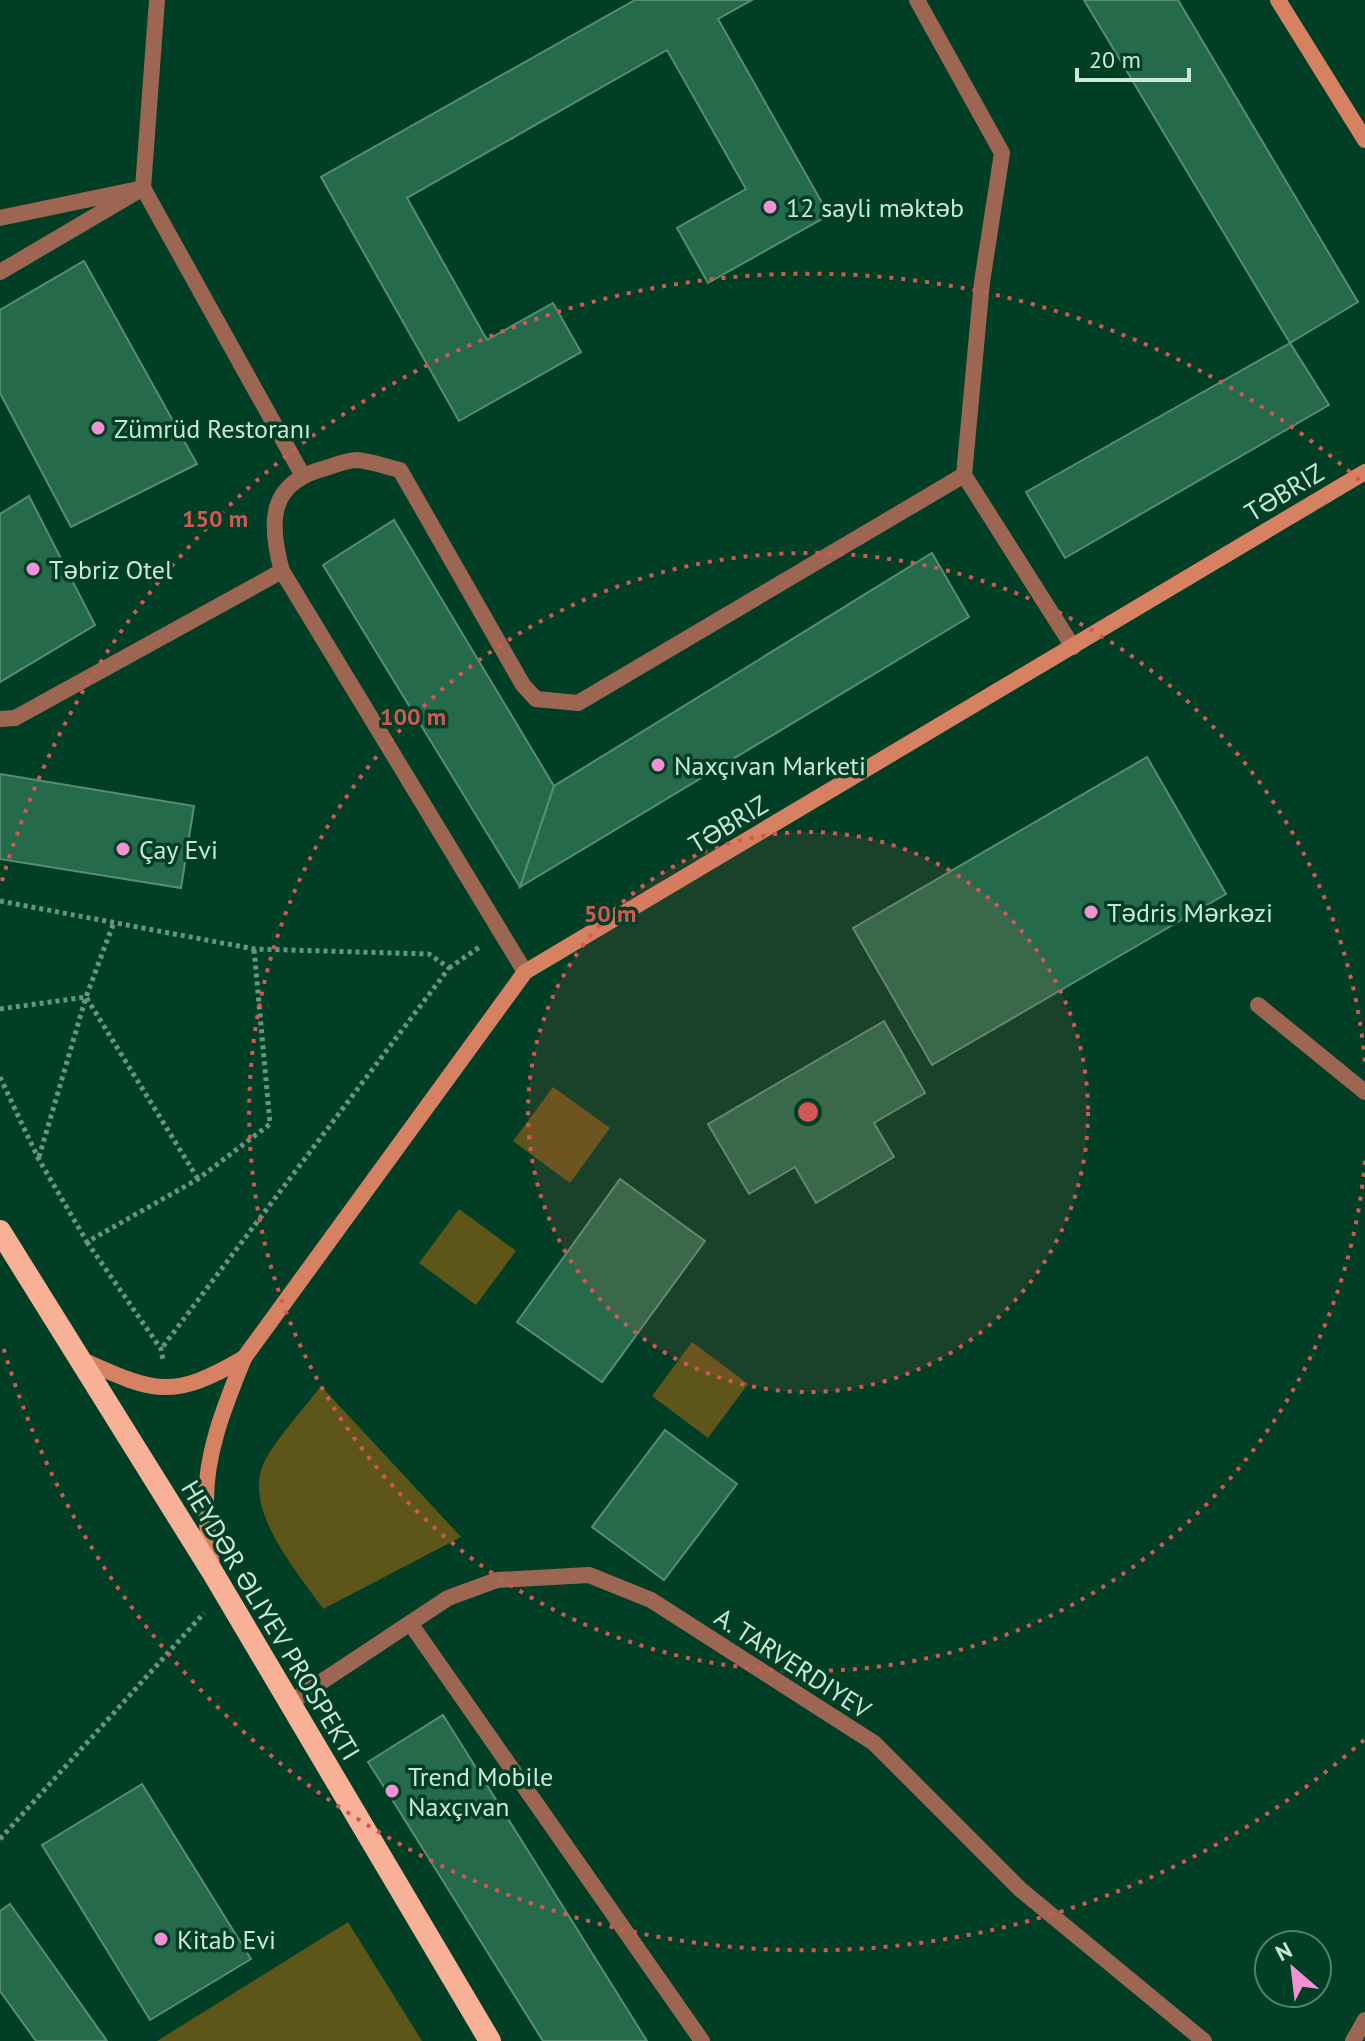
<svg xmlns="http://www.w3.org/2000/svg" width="1365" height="2041" font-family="'PT Sans',sans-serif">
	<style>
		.green { fill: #5e5519 }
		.building { fill: #256a4a; stroke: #578e71; stroke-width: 2 }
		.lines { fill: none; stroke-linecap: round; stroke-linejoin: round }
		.path { stroke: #689580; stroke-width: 5; stroke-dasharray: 4 4; stroke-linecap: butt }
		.service { stroke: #9c6653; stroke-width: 16 }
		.minor { stroke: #9c6653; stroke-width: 16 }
		.tertiary { stroke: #9c6653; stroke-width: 16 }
		.secondary { stroke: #d78163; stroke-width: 16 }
		.trunk { stroke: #f8b097; stroke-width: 22 }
		.ring { fill: none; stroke: #d35854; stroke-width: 4; stroke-dasharray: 4 8 }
		.poi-dot { fill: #f491d4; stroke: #003e25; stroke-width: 3 }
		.labels { text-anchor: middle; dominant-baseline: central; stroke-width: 7; stroke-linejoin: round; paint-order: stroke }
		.poi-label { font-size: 26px; fill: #cbe7d7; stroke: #003e25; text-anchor: start }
		.street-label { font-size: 26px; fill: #cbe7d7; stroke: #003e25 }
		.centre { fill: #d35854; stroke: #003e25; stroke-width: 4 }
		.ring-label { font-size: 24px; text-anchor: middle; font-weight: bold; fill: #d35854; stroke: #003e25; stroke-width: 7; stroke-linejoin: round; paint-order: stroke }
	</style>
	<rect width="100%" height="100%" fill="#003e25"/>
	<g class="green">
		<path d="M 553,1087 L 610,1128 L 570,1183 L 513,1141 Z"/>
		<path d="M 459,1209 L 516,1251 L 476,1305 L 419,1263 Z"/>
		<path d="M 692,1342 L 748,1384 L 708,1438 L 652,1396 Z"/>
		<path d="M 321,1386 L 461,1537 L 323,1609 C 298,1572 240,1508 265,1460 C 280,1434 303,1410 321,1386 Z"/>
		<path d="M 348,1922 L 422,2041 L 157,2041 Z"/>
	</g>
	<g class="building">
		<path d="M 635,0 L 752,0 L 718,19 L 829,215 L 708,283 L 677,228 L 746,189 L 667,50 L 407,198 L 487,340 L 553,303 L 581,352 L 459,421 L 321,177 Z"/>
		<path d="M 1084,0 L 1178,0 L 1358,302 L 1290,343 Z"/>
		<path d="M 84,261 L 197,464 L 71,527 L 0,393 L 0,310 Z"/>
		<path d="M 1290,343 L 1329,405 L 1065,558 L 1026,492 Z"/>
		<path d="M 29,496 L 95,625 L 0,682 L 0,514 Z"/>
		<path d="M 394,520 L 554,786 L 520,887 L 323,565 Z"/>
		<path d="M 932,553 L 969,617 L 520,887 L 554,786 Z"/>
		<path d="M 1147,757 L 1226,894 L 932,1065 L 853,928 Z"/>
		<path d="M 0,774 L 194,806 L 181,888 L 0,859 Z"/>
		<path d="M 884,1021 L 925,1093 L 874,1123 L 894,1157 L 816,1203 L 795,1167 L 749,1194 L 708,1124 Z"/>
		<path d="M 620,1179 L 705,1241 L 602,1382 L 517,1322 Z"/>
		<path d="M 665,1430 L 737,1484 L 664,1580 L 592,1527 Z"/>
		<path d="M 443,1715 L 647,2041 L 543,2041 L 393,1801 L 368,1762 Z"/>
		<path d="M 142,1784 L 251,1959 L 150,2020 L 42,1845 Z"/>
		<path d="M 10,1904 L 107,2041 L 36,2041 L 0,1991 L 0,1911 Z"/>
	</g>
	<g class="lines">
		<g class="path">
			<path d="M 0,901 L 254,949 L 429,954 L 449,968 L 161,1349"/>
			<path d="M 449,968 L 481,946"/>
			<path d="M 0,1009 L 86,997 L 114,922"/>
			<path d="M 0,1077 L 38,1158 L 87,1242 L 198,1179 L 270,1124 L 254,949"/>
			<path d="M 39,1157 L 86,997 L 198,1179"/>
			<path d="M 87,1242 L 161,1349 L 163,1360"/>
			<path d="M 0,1839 L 204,1613"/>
		</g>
		<g class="service">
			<path d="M 917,0 L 1002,153 L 982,282 L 964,475 L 1073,647"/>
			<path d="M 0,218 L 143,188 L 157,0"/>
			<path d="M 0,272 L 143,188 L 302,474"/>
			<path d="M 282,571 C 268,521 269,482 326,468 C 335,465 347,460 357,460 C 371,461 386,467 400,470 L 523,685 L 536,699 L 578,703 L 964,475"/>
			<path d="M 0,719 L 15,718 L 282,571 L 525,972"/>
			<path d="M 1258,1005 L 1365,1092"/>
			<path d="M 410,1623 L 702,2041"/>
		</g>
		<path class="minor" d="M 288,1704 L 448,1598 L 497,1580 L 589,1575 L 651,1600 L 874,1743 L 1021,1890 L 1204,2041"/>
		<path class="tertiary" d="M 1353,2041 L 1365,2020"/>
		<g class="secondary">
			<path d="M 1278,0 L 1365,140"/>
			<path d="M 80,1359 C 154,1392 171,1401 244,1358"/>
			<path d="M 212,1567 C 210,1547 206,1525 206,1504 C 205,1453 225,1405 244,1358 L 525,972 L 1365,472"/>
		</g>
		<path class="trunk" d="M 0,1231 L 213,1573 L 490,2041"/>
	</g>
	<circle cx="808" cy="1112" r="280" fill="#d35854" fill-opacity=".12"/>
	<g class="ring">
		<circle cx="808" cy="1112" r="280"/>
		<path d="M1365 1161A559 559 0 1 1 1365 1063"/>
		<path d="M1364 1740A839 839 0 0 1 2 1343M2 881A839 839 0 0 1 1364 484"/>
	</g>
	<g class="poi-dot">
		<circle cx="770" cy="207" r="8"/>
		<circle cx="98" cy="428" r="8"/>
		<circle cx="33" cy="569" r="8"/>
		<circle cx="658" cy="765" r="8"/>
		<circle cx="123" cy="849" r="8"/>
		<circle cx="1091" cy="912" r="8"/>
		<circle cx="392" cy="1791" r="8"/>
		<circle cx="161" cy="1939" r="8"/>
	</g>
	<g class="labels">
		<g class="poi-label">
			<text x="786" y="207">12 sayli məktəb</text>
			<text x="114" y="428">Zümrüd Restoranı</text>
			<text x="49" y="569">Təbriz Otel</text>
			<text x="674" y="765">Naxçıvan Marketi</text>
			<text x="139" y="849">Çay Evi</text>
			<text x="1107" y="912">Tədris Mərkəzi</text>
			<text x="408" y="1776">Trend Mobile<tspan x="408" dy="30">Naxçıvan</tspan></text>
			<text x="177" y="1939">Kitab Evi</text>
		</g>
		<g class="street-label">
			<text transform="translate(1284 492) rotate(-31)">TƏBRIZ</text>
			<text transform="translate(728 824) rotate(-31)">TƏBRIZ</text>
			<text transform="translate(271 1620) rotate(59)">HEYDƏR ƏLIYEV PROSPEKTI</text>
			<text transform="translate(793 1663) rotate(33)">A. TARVERDIYEV</text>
		</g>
	</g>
	<circle cx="808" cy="1112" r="12" class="centre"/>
	<g class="ring-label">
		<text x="215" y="527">150 m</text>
		<text x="413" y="725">100 m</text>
		<text x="610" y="922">50 m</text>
	</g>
	<g transform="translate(1293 1969) rotate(332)"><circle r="38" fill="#003e25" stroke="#51826c" stroke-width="2"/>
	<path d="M0-6L14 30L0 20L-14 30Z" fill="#f491d4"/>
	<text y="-12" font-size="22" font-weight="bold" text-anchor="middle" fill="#cbe7d7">N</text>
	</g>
	<path d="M1077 68v12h112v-12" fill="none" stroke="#cbe7d7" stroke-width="4"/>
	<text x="1089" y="68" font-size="24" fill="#cbe7d7" stroke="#003e25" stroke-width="6" paint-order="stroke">20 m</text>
</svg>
